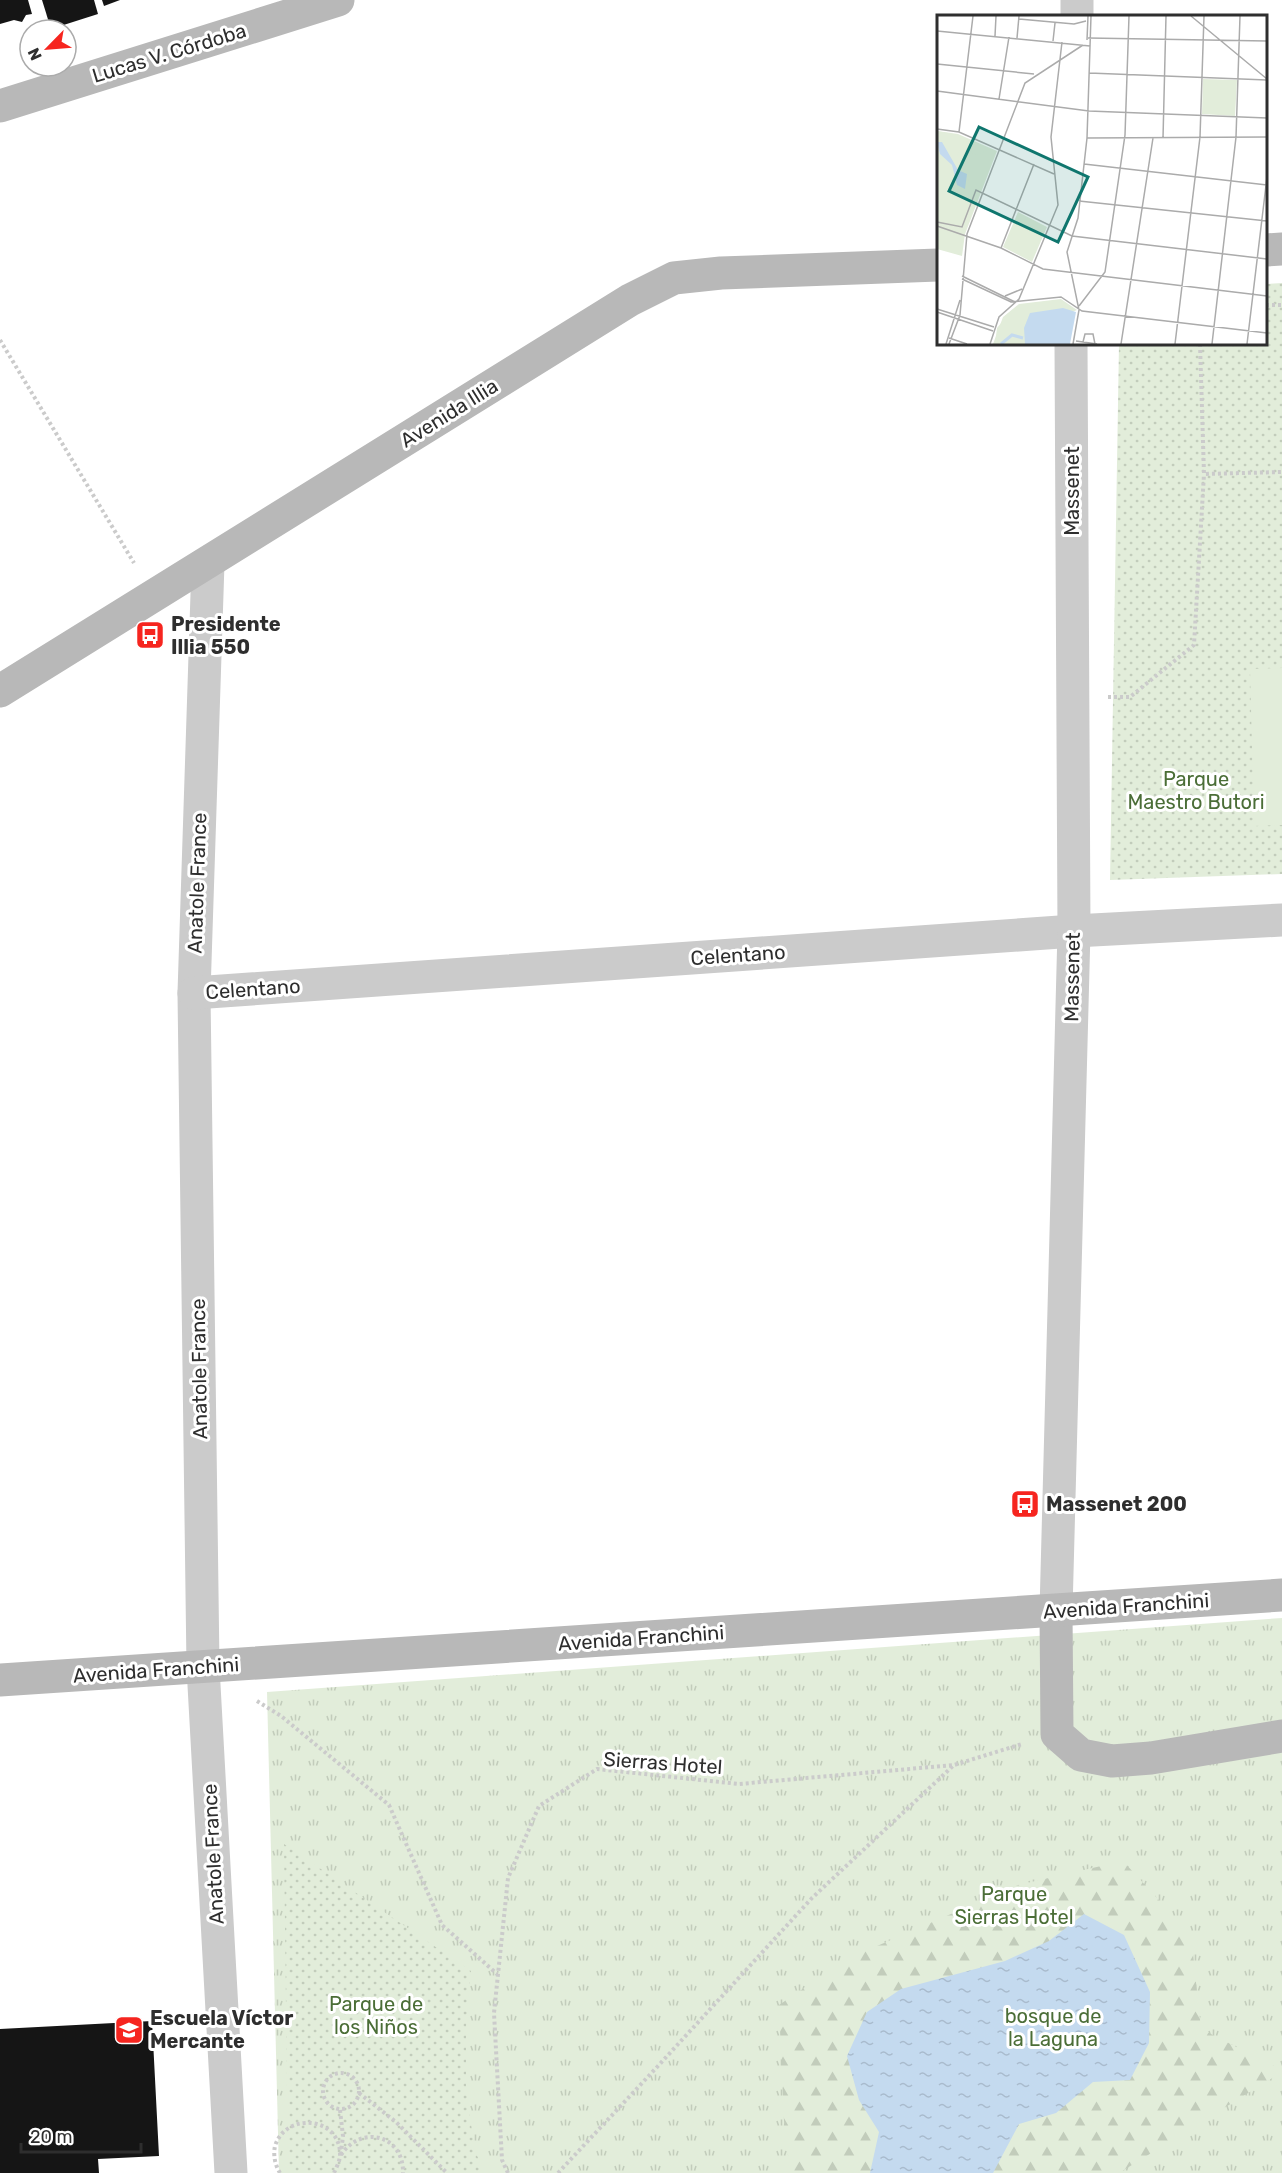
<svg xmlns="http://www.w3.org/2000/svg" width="1282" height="2173" font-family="Rubik,sans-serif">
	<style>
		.grass { fill: url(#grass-tufts) }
		.forest { fill: url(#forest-firs) }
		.park { fill: url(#park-dots) }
		.garden { fill: #e2edda }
		.water { fill: url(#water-ripples) }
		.building { fill: #151515 }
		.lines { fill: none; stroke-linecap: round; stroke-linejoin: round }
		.path { stroke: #cbcbcb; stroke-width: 4; stroke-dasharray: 3 3; stroke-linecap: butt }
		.street { stroke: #cbcbcb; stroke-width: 33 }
		.secondary { stroke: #b8b8b8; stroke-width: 33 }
		.labels { text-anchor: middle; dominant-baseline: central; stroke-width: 6; stroke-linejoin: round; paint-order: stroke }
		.street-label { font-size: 20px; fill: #2e2e2e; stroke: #fff }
		.poi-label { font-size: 20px; font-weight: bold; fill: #2e2e2e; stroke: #fff; text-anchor: start }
		.park-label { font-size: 20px; fill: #4b6e37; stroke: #fff }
		.inset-river { fill: none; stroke: #c4daef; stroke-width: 3 }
		.inset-road { fill: none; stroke: #ababab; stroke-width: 1.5 }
		.view { fill: #0f766e; fill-opacity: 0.15; stroke: #0f766e; stroke-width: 3 }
		.inset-edge { fill: none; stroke: #2e2e2e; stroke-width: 3 }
	</style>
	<defs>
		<pattern id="grass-tufts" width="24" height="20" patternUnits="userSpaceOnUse" patternTransform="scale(1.5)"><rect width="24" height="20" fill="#e2edda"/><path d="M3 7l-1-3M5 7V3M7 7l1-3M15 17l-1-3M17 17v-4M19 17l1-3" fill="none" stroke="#c2ccbb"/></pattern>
		<pattern id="forest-firs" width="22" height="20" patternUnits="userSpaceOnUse" patternTransform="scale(1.5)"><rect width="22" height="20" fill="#e2edda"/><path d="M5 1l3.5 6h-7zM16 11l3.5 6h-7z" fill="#c2ccbb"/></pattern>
		<pattern id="park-dots" width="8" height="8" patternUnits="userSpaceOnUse" patternTransform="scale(1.5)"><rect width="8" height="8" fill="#e2edda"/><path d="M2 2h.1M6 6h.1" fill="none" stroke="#c2ccbb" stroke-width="1.8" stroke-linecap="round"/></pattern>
		<pattern id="water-ripples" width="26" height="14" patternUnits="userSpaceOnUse" patternTransform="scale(1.5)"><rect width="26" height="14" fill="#c4daef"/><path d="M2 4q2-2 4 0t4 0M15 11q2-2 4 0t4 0" fill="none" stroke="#a9bbcd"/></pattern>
	</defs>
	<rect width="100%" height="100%" fill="#fff"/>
	<path class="grass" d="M 1282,1618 L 1282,2173 L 279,2173 L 267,1692 Z"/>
	<path class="forest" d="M 1123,1861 L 1191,1935 L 1201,2029 L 1282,2070 L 1282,2072 L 1119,2173 L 790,2173 L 784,2121 L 779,2005 L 847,1959 L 1018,1885 Z"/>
	<g class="park">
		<path d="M 1282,283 L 1282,874 L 1110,880 L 1119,344 L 1266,344 L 1266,284 Z"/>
		<path d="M 284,1844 L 471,1971 L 466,2027 L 466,2089 L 475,2152 L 486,2173 L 288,2173 Z"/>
	</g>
	<path class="garden" d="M 1282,668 L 1282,825 L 1254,826 L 1250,669 Z"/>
	<path class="water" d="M 1084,1914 L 1124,1935 L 1150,1992 L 1149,2043 L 1130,2080 L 1093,2082 L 1056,2113 L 1019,2124 L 993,2173 L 870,2173 L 879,2132 L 859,2100 L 847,2056 L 867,2012 L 901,1989 L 1005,1961 L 1049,1941 Z"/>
	<g class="building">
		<path d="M 0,0 L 28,0 L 32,14 L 26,15 L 22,22 L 14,20 L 0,24 Z"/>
		<path d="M 42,0 L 94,0 L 98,14 L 51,29 Z"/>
		<path d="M 102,0 L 120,0 L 104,6 Z"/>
		<path d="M 152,2021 L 159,2156 L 98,2159 L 99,2173 L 0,2173 L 0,2029 Z"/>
	</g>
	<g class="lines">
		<g class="path">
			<path d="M 1266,305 L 1282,305"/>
			<path d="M 0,340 L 134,563"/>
			<path d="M 1200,344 L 1204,474 L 1282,472"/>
			<path d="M 1108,697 L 1130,697 L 1194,645 L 1204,474"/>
			<path d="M 257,1701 L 281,1716 L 389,1805 L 442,1925 L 497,1974"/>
			<circle cx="341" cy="2091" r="18"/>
			<path d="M 359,2093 L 396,2122 L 447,2173"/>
			<path d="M 340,2110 L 343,2136 L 341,2153"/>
			<path d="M 341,2155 C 361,2124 404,2135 403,2173"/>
			<path d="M 280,2173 C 275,2165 273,2155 275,2146 C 286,2111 341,2117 340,2155 C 340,2161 336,2168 334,2173"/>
			<path d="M 508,2173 L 502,2160 L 494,2013 L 508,1878 L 539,1806 L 597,1769 L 739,1784 L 954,1765 L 1022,1744"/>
			<path d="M 558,2173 L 658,2066 L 812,1898 L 954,1765"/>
		</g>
		<g class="street">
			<path d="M 1077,16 L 1077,0"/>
			<path d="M 208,563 L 194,993 L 203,1667 L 231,2173"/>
			<path d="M 194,993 L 1074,931 L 1282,920"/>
			<path d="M 1056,1611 L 1074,931 L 1071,344"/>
		</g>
		<g class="secondary">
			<path d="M 0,106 L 338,0"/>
			<path d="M 1266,250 L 1282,249"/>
			<path d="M 0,691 L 630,300 L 674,278 L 721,273 L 938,265"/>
			<path d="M 1056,1611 L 1057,1734 L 1081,1755 L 1112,1761 L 1151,1758 L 1282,1736"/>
			<path d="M 0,1680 L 1282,1595"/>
		</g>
	</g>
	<defs>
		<g id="bus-square" transform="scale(1.5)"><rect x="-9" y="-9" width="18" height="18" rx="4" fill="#f6251f" stroke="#fff"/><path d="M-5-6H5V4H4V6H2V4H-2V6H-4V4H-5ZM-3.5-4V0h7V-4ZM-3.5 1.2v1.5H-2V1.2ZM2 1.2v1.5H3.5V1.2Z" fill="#fff"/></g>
		<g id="school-square" transform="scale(1.5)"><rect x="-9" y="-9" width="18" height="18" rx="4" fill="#f6251f" stroke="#fff"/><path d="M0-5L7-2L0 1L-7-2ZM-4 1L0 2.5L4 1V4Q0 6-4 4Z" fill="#fff"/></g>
	</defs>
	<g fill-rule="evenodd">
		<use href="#bus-square" x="150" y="635"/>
		<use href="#bus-square" x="1025" y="1504"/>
		<use href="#school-square" x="129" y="2030"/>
	</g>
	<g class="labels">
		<g class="street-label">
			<text transform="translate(169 53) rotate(-17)">Lucas V. Córdoba</text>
			<text transform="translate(449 413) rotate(-32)">Avenida Illia</text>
			<text transform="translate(1072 491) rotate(-90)">Massenet</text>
			<text transform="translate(197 883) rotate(-88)">Anatole France</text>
			<text transform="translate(738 955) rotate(-4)">Celentano</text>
			<text transform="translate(1072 977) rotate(-89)">Massenet</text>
			<text transform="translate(253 989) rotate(-4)">Celentano</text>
			<text transform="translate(199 1369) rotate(-91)">Anatole France</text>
			<text transform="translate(1126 1606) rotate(-4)">Avenida Franchini</text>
			<text transform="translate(641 1638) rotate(-4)">Avenida Franchini</text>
			<text transform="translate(156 1670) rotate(-4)">Avenida Franchini</text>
			<text transform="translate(663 1763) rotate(4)">Sierras Hotel</text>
			<text transform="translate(213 1854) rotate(-93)">Anatole France</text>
		</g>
		<g class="poi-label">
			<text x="171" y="624">Presidente<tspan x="171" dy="23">Illia 550</tspan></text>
			<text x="1046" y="1504">Massenet 200</text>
			<text x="150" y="2018">Escuela Víctor<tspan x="150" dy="23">Mercante</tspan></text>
		</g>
		<g class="park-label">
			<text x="1196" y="779">Parque<tspan x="1196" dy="23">Maestro Butori</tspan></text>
			<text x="1014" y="1894">Parque<tspan x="1014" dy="23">Sierras Hotel</tspan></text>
			<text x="376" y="2004">Parque de<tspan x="376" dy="23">los Niños</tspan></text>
			<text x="1053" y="2016">bosque de<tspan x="1053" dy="23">la Laguna</tspan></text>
		</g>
	</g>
	<g transform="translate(937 15)">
		<rect width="330" height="330" fill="#fff"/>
		<path d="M 0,116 L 21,119 L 60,136 L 28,219 L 25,241 L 0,234 ZM 124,284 L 140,295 L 135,297 L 131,329 L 56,329 L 66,302 L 82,289 Z" fill="#e2edda"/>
		<path d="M 0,116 L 22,120 L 27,126 L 20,141 L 23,151 L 32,155 L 31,175 L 17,178 L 10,145 L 3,141 L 4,149 L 0,152 ZM 76,294 L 70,315 L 58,329 L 60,313 Z" fill="#e2edda"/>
		<path d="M 266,64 L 300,65 L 298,101 L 265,99 ZM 30,124 L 52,134 L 41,140 L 29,136 ZM 81,197 L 110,212 L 95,247 L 66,232 Z" fill="#e2edda"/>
		<path d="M 80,206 L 88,209 L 79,231 L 71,228 Z" fill="#e2edda"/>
		<path d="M 0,127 L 5,127 L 21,155 L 30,159 L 28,174 L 20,170 L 15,150 L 3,139 ZM 126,293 L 139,297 L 133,329 L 88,329 L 87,313 L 93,298 Z" fill="#c4daef"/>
		<path class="inset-river" d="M 64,329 L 75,320 L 86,323"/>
		<path class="inset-road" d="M 254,1 L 330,64M 82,4 L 137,9 L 149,6M 0,16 L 153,31M 58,21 L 59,1M 80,23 L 82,1M 151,23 L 330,26M 150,25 L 151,1M 116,26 L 118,8M 0,49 L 97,59M 152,58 L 330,65M 0,76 L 152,96 L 330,103M 62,84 L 72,22M 0,114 L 22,117 L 117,159M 22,117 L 36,1M 150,123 L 330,122M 226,123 L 229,1M 147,149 L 330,170M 142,186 L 330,206M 0,207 L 25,212 L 39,175 L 135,221 L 330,244M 0,211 L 64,233 L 106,254 L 330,281M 64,233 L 97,149M 25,261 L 78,287M 25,264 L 74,287 L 124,282 L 145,296 L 330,318M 68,281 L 85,274M 142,291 L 168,257 L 188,120 L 192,1M 0,294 L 57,312M 0,297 L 56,316M 12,323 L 30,329M 139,326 L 160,329M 146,327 L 148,319 L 156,319 L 158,329M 9,329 L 23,285M 12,329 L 23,300 L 30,219 L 88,68 L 146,30M 53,329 L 62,302 L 82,284 L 121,190 L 114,122 L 125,27M 136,329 L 142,295 L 130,237 L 141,203 L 150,123 L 154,1M 184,329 L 216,123M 238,329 L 263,122 L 267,1M 275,329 L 299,122 L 303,1M 310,329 L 330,162"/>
		<path class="view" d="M 42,112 L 151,162 L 121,227 L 12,176 Z"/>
		<rect width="330" height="330" class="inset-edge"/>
	</g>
	<g transform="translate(48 48) rotate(245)"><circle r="28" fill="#ffffff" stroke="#ababab" stroke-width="1.5"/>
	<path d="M0-4.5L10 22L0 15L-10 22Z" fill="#f6251f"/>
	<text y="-9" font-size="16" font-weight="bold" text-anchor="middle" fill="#2e2e2e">N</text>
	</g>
	<path d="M21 2143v9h120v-9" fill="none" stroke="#2e2e2e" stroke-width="3"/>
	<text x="30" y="2143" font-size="18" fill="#2e2e2e" stroke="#ffffff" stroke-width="4.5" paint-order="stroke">20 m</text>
</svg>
